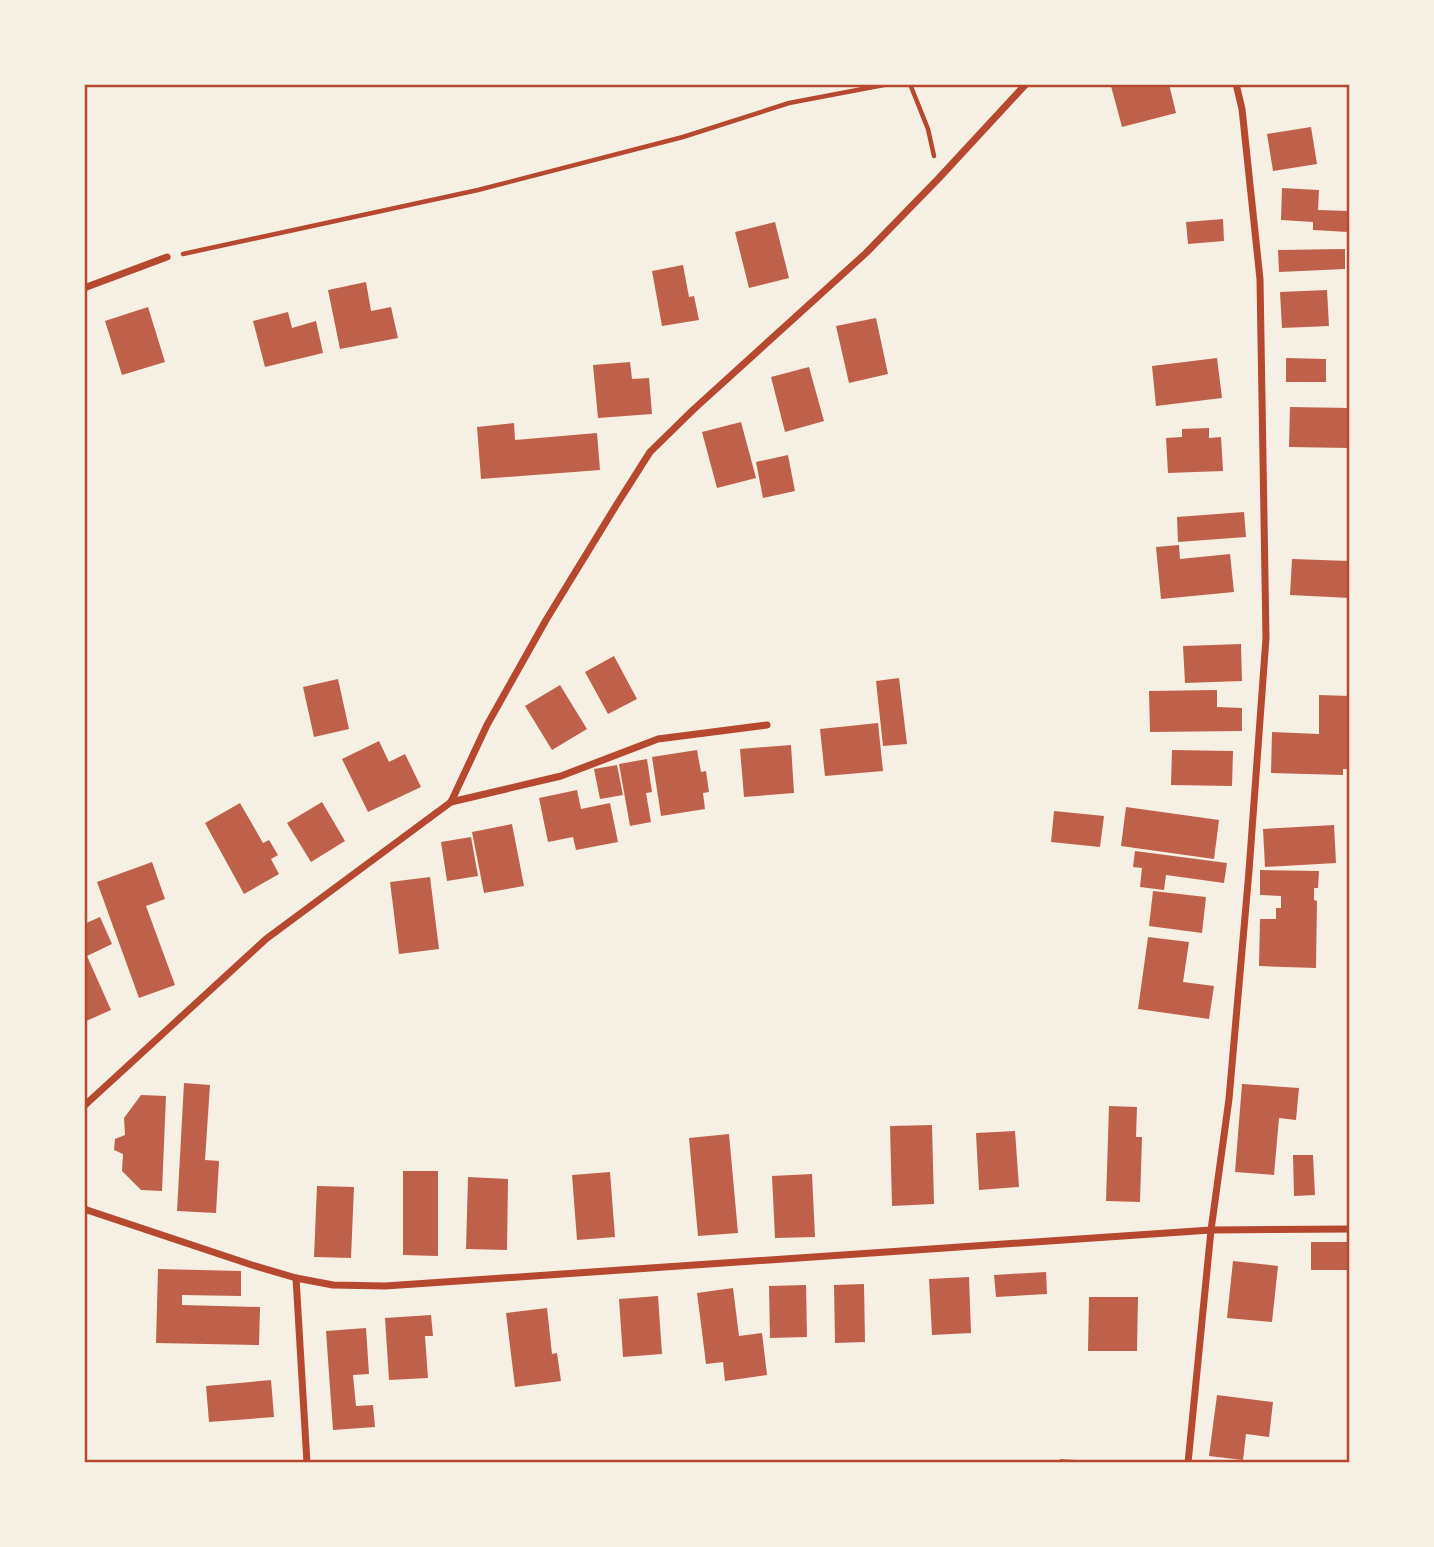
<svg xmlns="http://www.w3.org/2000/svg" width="1434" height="1547" font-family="'DejaVu Sans',sans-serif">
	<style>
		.building { fill: #bf614a }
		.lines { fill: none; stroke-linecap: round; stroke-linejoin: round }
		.path { stroke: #b5482f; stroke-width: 4.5 }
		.minor { stroke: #b5482f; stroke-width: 7 }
		.neatline { fill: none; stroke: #b5482f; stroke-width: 2.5 }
	</style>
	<rect width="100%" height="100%" fill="#f6efe4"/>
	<g class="building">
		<path d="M 1119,84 L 1169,84 L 1176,113 L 1122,127 L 1111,86 Z"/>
		<path d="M 1311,127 L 1317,164 L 1273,171 L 1267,134 Z"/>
		<path d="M 1282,188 L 1319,190 L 1318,210 L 1349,211 L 1348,232 L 1313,230 L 1313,222 L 1281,220 Z"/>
		<path d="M 1223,219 L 1224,241 L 1188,244 L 1186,222 Z"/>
		<path d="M 775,222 L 789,278 L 749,288 L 735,232 Z"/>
		<path d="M 1345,249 L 1345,269 L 1279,272 L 1278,250 Z"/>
		<path d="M 683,265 L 689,297 L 694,296 L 699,320 L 662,326 L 652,271 Z"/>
		<path d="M 366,282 L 371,311 L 391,307 L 398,338 L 340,349 L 328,290 Z"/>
		<path d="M 1327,290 L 1329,326 L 1282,328 L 1280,292 Z"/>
		<path d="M 148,307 L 165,362 L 122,375 L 105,321 Z"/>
		<path d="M 288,312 L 292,328 L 316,321 L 323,353 L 265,367 L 253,321 Z"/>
		<path d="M 876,318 L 888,374 L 849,383 L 836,326 Z"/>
		<path d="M 1217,358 L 1222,398 L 1156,406 L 1152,366 Z"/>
		<path d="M 1286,358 L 1326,359 L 1326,382 L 1286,382 Z"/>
		<path d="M 630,362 L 632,379 L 649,378 L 652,414 L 598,418 L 593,365 Z"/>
		<path d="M 809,367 L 824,421 L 785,432 L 771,377 Z"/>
		<path d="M 1290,407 L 1350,408 L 1350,448 L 1289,447 Z"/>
		<path d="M 741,422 L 756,478 L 717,488 L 702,432 Z"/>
		<path d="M 514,423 L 515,440 L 597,433 L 600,470 L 481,479 L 477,427 Z"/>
		<path d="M 1209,428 L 1209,438 L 1221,437 L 1223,471 L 1168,473 L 1166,438 L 1182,437 L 1182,429 Z"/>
		<path d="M 788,455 L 795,491 L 763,498 L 756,462 Z"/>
		<path d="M 1244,512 L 1246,537 L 1178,542 L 1177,517 Z"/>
		<path d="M 1179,545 L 1180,559 L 1230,554 L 1234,592 L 1161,599 L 1156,547 Z"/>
		<path d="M 1292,559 L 1350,561 L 1350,598 L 1290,595 Z"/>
		<path d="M 1241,644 L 1242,681 L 1185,683 L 1183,646 Z"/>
		<path d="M 614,656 L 637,699 L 608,714 L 585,672 Z"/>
		<path d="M 899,678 L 907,744 L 883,746 L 876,681 Z"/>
		<path d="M 338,679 L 349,729 L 314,737 L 303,687 Z"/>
		<path d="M 560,685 L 587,729 L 552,750 L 525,706 Z"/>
		<path d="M 1217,690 L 1217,707 L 1242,708 L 1242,731 L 1150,732 L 1149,691 Z"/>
		<path d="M 1319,695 L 1350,696 L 1350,769 L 1343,769 L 1343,775 L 1271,773 L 1272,732 L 1319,734 Z"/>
		<path d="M 878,723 L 883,771 L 825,776 L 820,729 Z"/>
		<path d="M 379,741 L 389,762 L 405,754 L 421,787 L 368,812 L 342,759 Z"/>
		<path d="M 791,745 L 794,793 L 744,797 L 740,749 Z"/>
		<path d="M 697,750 L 701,772 L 706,771 L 709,792 L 703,793 L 705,809 L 661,816 L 652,757 Z"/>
		<path d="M 1172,750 L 1233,751 L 1232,786 L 1171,785 Z"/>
		<path d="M 647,759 L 652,792 L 646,793 L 651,822 L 630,826 L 619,764 Z"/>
		<path d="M 617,765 L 623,795 L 600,799 L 594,769 Z"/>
		<path d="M 577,790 L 581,809 L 610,803 L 618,842 L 576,850 L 573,837 L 548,842 L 539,798 Z"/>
		<path d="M 322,802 L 345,841 L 311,862 L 287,823 Z"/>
		<path d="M 240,803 L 263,843 L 269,840 L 278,855 L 271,859 L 279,874 L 244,894 L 205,823 Z"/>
		<path d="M 1126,807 L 1219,820 L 1214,859 L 1121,846 Z"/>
		<path d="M 1054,811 L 1104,816 L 1100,847 L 1051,842 Z"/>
		<path d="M 512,824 L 524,886 L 484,893 L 472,832 Z"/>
		<path d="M 1334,825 L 1336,863 L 1265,867 L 1263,829 Z"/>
		<path d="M 471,837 L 478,876 L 447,881 L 441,842 Z"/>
		<path d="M 1135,851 L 1227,863 L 1224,883 L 1166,875 L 1164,890 L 1140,887 L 1142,868 L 1133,867 Z"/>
		<path d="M 152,862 L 165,899 L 146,906 L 175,985 L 139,998 L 97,882 Z"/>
		<path d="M 1260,870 L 1319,871 L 1318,888 L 1314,888 L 1314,900 L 1317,901 L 1316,968 L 1259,966 L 1260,919 L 1276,919 L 1276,908 L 1281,908 L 1281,896 L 1260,895 Z"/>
		<path d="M 430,877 L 439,949 L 399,954 L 390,882 Z"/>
		<path d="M 1153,891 L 1206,897 L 1202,933 L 1149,926 Z"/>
		<path d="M 100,917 L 112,944 L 87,956 L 111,1010 L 84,1022 L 84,924 Z"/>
		<path d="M 1148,937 L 1189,942 L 1183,982 L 1214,986 L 1209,1019 L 1138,1009 Z"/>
		<path d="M 184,1083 L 210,1085 L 205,1160 L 219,1161 L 216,1213 L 177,1211 Z"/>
		<path d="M 1242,1084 L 1299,1088 L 1296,1120 L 1279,1118 L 1274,1175 L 1235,1172 Z"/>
		<path d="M 141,1095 L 166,1096 L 162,1191 L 141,1190 L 122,1171 L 123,1154 L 114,1150 L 115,1139 L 125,1135 L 124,1118 Z"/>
		<path d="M 1109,1106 L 1137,1107 L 1136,1137 L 1142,1137 L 1140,1202 L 1106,1201 Z"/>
		<path d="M 932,1125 L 934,1204 L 892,1206 L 890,1126 Z"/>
		<path d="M 1015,1131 L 1019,1187 L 979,1190 L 976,1133 Z"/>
		<path d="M 729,1134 L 738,1233 L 698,1236 L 689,1138 Z"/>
		<path d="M 1293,1155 L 1313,1155 L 1315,1195 L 1294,1196 Z"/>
		<path d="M 403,1171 L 438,1171 L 438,1256 L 403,1255 Z"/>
		<path d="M 610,1172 L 615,1237 L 577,1240 L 572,1175 Z"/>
		<path d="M 812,1174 L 815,1237 L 775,1238 L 772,1176 Z"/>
		<path d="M 468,1177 L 508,1179 L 507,1250 L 466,1249 Z"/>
		<path d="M 317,1186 L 354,1187 L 351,1258 L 314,1257 Z"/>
		<rect x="1311" y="1242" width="39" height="28"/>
		<path d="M 1233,1261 L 1278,1266 L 1272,1322 L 1227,1318 Z"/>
		<path d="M 158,1269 L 241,1271 L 241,1296 L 182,1295 L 182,1305 L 260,1307 L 259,1345 L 156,1343 Z"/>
		<path d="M 1046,1272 L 1047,1294 L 996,1297 L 994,1275 Z"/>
		<path d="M 969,1277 L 971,1333 L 932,1335 L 929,1279 Z"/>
		<path d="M 864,1284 L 865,1342 L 835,1343 L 834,1285 Z"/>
		<path d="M 806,1285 L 807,1337 L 770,1338 L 769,1286 Z"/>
		<path d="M 733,1288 L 739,1336 L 762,1333 L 767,1375 L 725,1381 L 723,1362 L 706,1364 L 697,1293 Z"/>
		<path d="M 658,1296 L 662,1354 L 623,1357 L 619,1299 Z"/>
		<path d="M 1089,1297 L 1138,1297 L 1137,1351 L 1088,1351 Z"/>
		<path d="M 547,1308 L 552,1354 L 557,1353 L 561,1381 L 515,1387 L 506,1313 Z"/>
		<path d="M 431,1315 L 433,1336 L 425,1336 L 428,1378 L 389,1380 L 385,1318 Z"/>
		<path d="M 366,1328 L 369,1374 L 353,1375 L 356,1406 L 373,1405 L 375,1427 L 333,1430 L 326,1331 Z"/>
		<path d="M 271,1380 L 274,1417 L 209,1422 L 206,1386 Z"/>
		<path d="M 1217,1395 L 1273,1402 L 1269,1437 L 1246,1434 L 1243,1460 L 1209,1456 Z"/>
		<path d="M 1060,1459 L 1093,1461 L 1092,1463 L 1059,1463 Z"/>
	</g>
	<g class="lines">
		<g class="path">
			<path d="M 910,84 L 928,129 L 934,156"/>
			<path d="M 183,254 L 478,190 L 683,137 L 789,103 L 889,84"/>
		</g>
		<g class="minor">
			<path d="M 84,288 L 167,257"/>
			<path d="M 451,802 L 561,776 L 658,739 L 767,725"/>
			<path d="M 84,1106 L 266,939 L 451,802 L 487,725 L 546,620 L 617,504 L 650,452 L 694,409 L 866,253 L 939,178 L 1026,84"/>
			<path d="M 84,1209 L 252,1265 L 296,1278 L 333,1285 L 385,1286 L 1211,1230 L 1350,1229"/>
			<path d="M 296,1278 L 307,1463"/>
			<path d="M 1188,1463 L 1211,1230 L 1229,1099 L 1249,871 L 1266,638 L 1260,279 L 1242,109 L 1236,84"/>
		</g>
	</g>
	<rect width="1434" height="1547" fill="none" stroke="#f6efe4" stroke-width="172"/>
	<rect x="86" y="86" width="1262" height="1375" class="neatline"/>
</svg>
